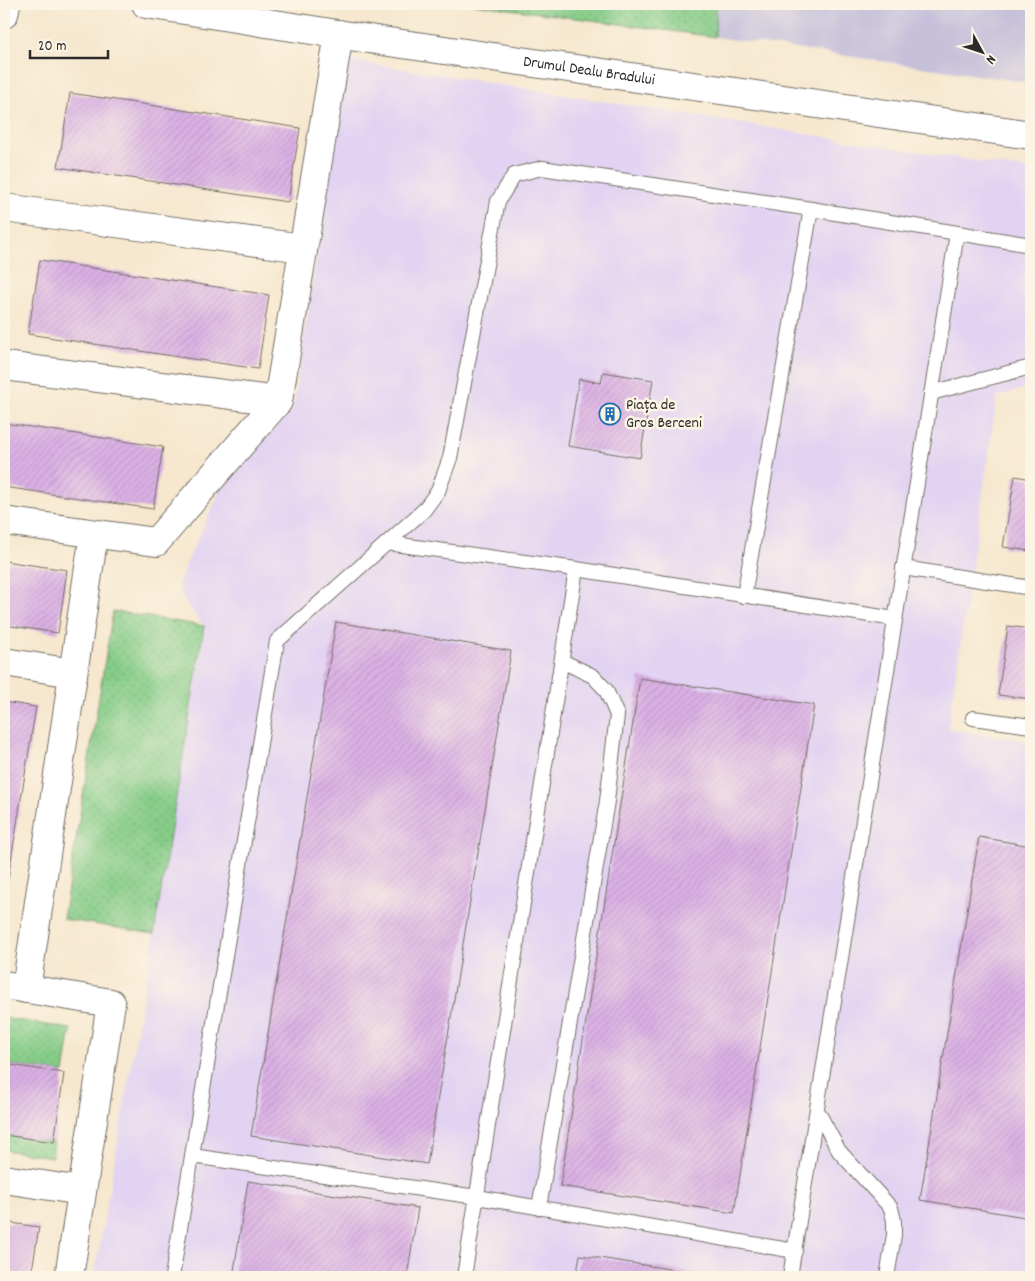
<svg xmlns="http://www.w3.org/2000/svg" width="1035" height="1281" font-family="Dekko,sans-serif">
	<style>
		.built { fill: #e3d3f2 }
		.industrial { fill: #c6c0da }
		.grass { fill: url(#grass-dots); stroke: #587c5a }
		.building { fill: url(#building-hatch) }
		.lines { fill: none; stroke-linecap: round; stroke-linejoin: round }
		.lane-casing { stroke: #726d64; stroke-width: 16 }
		.street-casing { stroke: #726d64; stroke-width: 30 }
		.lane { stroke: #fff; stroke-width: 14 }
		.street { stroke: #fff; stroke-width: 28 }
		.labels { text-anchor: middle; dominant-baseline: central; stroke-width: 5; stroke-linejoin: round; paint-order: stroke }
		.street-label { font-size: 16px; fill: #2b2b2b; stroke: #fcf5e5 }
		.poi-label { font-size: 16px; fill: #2b2b2b; stroke: #fcf5e5; text-anchor: start }
	</style>
	<defs>
		<pattern id="grass-dots" width="8" height="8" patternUnits="userSpaceOnUse" patternTransform="scale(1.25)"><rect width="8" height="8" fill="#85cc88"/><path d="M2 2h.1M6 6h.1" fill="none" stroke="#73af76" stroke-width="1.8" stroke-linecap="round"/></pattern>
		<pattern id="building-hatch" width="6" height="6" patternUnits="userSpaceOnUse" patternTransform="scale(1.25)"><rect width="6" height="6" fill="#dbb1e5"/><path d="M-1 1l2-2M0 6l6-6M5 7l2-2" fill="none" stroke="#bc98c5"/></pattern>
	</defs>
	<rect width="100%" height="100%" fill="#fcf5e5"/>
	<filter id="ink" filterUnits="userSpaceOnUse"><feTurbulence type="fractalNoise" baseFrequency=".02" numOctaves="2"/><feDisplacementMap in="SourceGraphic" scale="10" xChannelSelector="R" yChannelSelector="G"/><feConvolveMatrix kernelMatrix="1 2 1 2 8 2 1 2 1" color-interpolation-filters="sRGB"/></filter>
	<filter id="wash" filterUnits="userSpaceOnUse"><feTurbulence type="fractalNoise" baseFrequency=".0096" numOctaves="4" result="noise"/><feDisplacementMap in="SourceGraphic" scale="20" xChannelSelector="R" yChannelSelector="G"/><feGaussianBlur stdDeviation="1.12" result="paint"/><feColorMatrix in="noise" values="0 0 0 0 0 0 0 0 0 0 0 0 0 0 0 0 0 1.4 0 .05"/><feComposite in="paint" operator="in"/></filter>
	<g filter="url(#wash)">
		<rect width="100%" height="100%" fill="#f6e7ce"/>
		<path class="built" d="M 347,60 L 1031,170 L 1031,386 L 997,397 L 948,729 L 1031,742 L 1031,1277 L 94,1277 L 154,934 L 204,626 L 185,602 L 178,585 L 191,553 L 225,481 L 293,408 Z"/>
		<path class="industrial" d="M 716,4 L 1031,4 L 1031,83 L 715,37 Z"/>
		<g class="grass">
			<path d="M 473,4 L 716,4 L 715,37 Z"/>
			<path d="M 113,611 L 204,626 L 154,934 L 63,919 Z"/>
			<path d="M 4,1018 L 71,1029 L 64,1073 L 4,1064 Z"/>
			<path d="M 4,1135 L 54,1142 L 52,1157 L 4,1150 Z"/>
		</g>
		<g id="blocks">
			<g class="building">
				<path d="M 70,93 L 300,128 L 288,202 L 58,167 Z"/>
				<path d="M 40,260 L 269,295 L 258,369 L 28,334 Z"/>
				<path d="M 603,372 L 653,380 L 640,458 L 568,446 L 579,379 L 601,383 Z"/>
				<path d="M 4,423 L 163,447 L 153,509 L 4,487 Z"/>
				<path d="M 1015,476 L 1031,479 L 1031,551 L 1003,547 Z"/>
				<path d="M 4,561 L 67,570 L 58,633 L 4,625 Z"/>
				<path d="M 336,622 L 511,651 L 427,1164 L 251,1136 Z"/>
				<path d="M 1008,626 L 1031,629 L 1031,699 L 998,695 Z"/>
				<path d="M 640,678 L 814,705 L 734,1213 L 560,1186 Z"/>
				<path d="M 4,702 L 36,707 L 5,897 L 4,897 Z"/>
				<path d="M 979,837 L 1031,846 L 1031,1218 L 920,1200 Z"/>
				<path d="M 4,1064 L 64,1073 L 54,1142 L 4,1135 Z"/>
				<path d="M 248,1181 L 418,1208 L 407,1277 L 233,1277 Z"/>
				<path d="M 4,1222 L 39,1227 L 31,1277 L 4,1277 Z"/>
				<path d="M 580,1255 L 695,1273 L 694,1277 L 576,1277 Z"/>
			</g>
		</g>
	</g>
	<g filter="url(#ink)">
		<use href="#blocks" fill-opacity="0" stroke="#726d64" stroke-width="1"/>
		<g class="lines">
			<g class="lane-casing">
				<g id="lane">
					<path d="M 931,393 L 1031,367"/>
					<path d="M 387,543 L 576,569 L 895,619"/>
					<path d="M 903,568 L 1031,588"/>
					<path d="M 744,596 L 811,209"/>
					<path d="M 973,718 L 1031,726"/>
					<path d="M 817,1110 L 839,1151 L 891,1208 L 894,1221 L 894,1235 L 887,1277"/>
					<path d="M 192,1156 L 477,1197 L 795,1251"/>
					<path d="M 539,1208 L 607,801 L 617,715 L 606,690 L 593,676 L 562,661"/>
					<path d="M 172,1277 L 277,641 L 424,510 L 438,491 L 450,458 L 498,201 L 514,175 L 542,168 L 811,209 L 1031,245"/>
					<path d="M 464,1277 L 576,569"/>
					<path d="M 790,1277 L 957,233"/>
				</g>
			</g>
			<g class="street-casing">
				<g id="street">
					<path id="s1" d="M 146,4 L 382,41 L 1031,135"/>
					<path d="M 4,14 L 6,4"/>
					<path d="M 4,208 L 303,248"/>
					<path d="M 4,366 L 278,401"/>
					<path d="M 4,521 L 156,542 L 278,401 L 339,34"/>
					<path d="M 4,662 L 73,673"/>
					<path d="M 4,985 L 111,1003 L 69,1277"/>
					<path d="M 26,989 L 94,534"/>
					<path d="M 4,1179 L 82,1191"/>
				</g>
			</g>
			<use href="#lane" class="lane"/>
			<use href="#street" class="street"/>
		</g>
	</g>
	<defs>
		<g id="building-ring" transform="scale(1.125)"><circle r="9.5" fill="#fcf5e5" stroke="#1f6fb2" stroke-width="1.5"/><path d="M-4-6H4V6H1V3H-1V6H-4ZM-2.5-4.3h1.7v1.8h-1.7ZM.8-4.3h1.7v1.8H.8ZM-2.5-1h1.7V.8h-1.7ZM.8-1h1.7V.8H.8Z" fill="#1f6fb2"/></g>
	</defs>
	<g fill-rule="evenodd">
		<use href="#building-ring" x="610" y="414"/>
	</g>
	<g class="labels">
		<g class="street-label">
			<text stroke="none"><textPath href="#s1" startOffset="448">Drumul Dealu Bradului</textPath></text>
		</g>
		<g class="poi-label">
			<text x="626" y="405">Piața de<tspan x="626" dy="18">Gros Berceni</tspan></text>
		</g>
	</g>
	<rect width="1035" height="1281" fill="none" stroke="#fcf5e5" stroke-width="20"/>
	<g transform="translate(982 52) rotate(130)" stroke="#fcf5e5" stroke-width="4" paint-order="stroke">
	<path d="M0-4L9 19L0 12L-9 19Z" fill="#2b2b2b"/>
	<text y="-8" font-size="14" font-weight="bold" text-anchor="middle" fill="#2b2b2b">N</text>
	</g>
	<path d="M30 50v8h78v-8" fill="none" stroke="#2b2b2b" stroke-width="2.5"/>
	<text x="38" y="50" font-size="15" fill="#2b2b2b" stroke="#fcf5e5" stroke-width="4" paint-order="stroke">20 m</text>
</svg>
